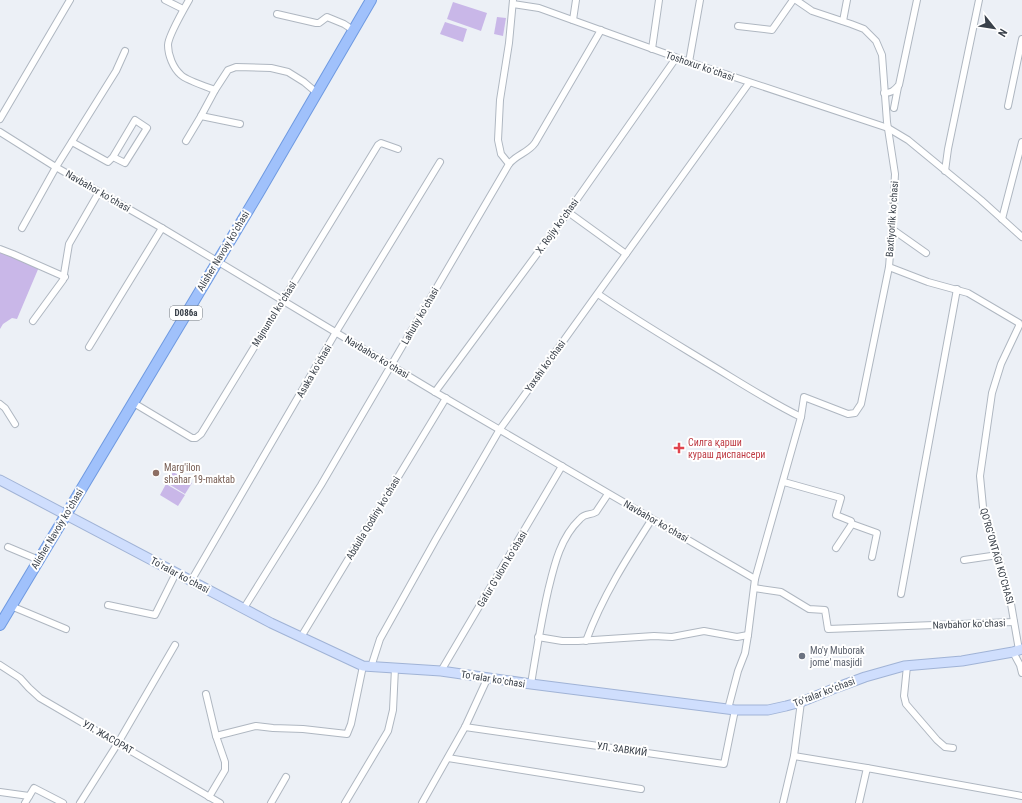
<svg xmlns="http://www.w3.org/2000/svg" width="1022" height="803" font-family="'Roboto Condensed',sans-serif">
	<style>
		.green { fill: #c9b7e8 }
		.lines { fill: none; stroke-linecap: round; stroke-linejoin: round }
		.street-casing { stroke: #afb7c1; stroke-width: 8 }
		.secondary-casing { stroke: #a0b3d6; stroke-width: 11 }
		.primary-casing { stroke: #6f9ae1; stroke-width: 12 }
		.street { stroke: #fff; stroke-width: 6 }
		.secondary { stroke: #cfdefd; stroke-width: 9 }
		.primary { stroke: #a0c1fb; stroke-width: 10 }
		.health-dot { fill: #e0444e; stroke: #fff; stroke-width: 1.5 }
		.education-dot { fill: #8d6e63; stroke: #fff; stroke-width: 1.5 }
		.worship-dot { fill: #6b7280; stroke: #fff; stroke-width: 1.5 }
		.labels { text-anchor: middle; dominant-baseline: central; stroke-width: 4; stroke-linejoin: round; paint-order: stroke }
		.shield { fill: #fff; stroke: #757a80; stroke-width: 1 }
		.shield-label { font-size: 9px; font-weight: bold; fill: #3a414a }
		.street-label { font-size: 10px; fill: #3a414a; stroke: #fff }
		.health-label { font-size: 10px; fill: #be3a42; stroke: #fff; text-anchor: start }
		.education-label { font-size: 10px; fill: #785e54; stroke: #fff; text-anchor: start }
		.worship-label { font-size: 10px; fill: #5b616d; stroke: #fff; text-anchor: start }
	</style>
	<rect width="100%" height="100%" fill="#ecf0f6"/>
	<g class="green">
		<path d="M 453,2 L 487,13 L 481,31 L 447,19 Z"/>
		<path d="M 497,17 L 506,18 L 503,36 L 494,34 Z"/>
		<path d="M 445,22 L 467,29 L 463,42 L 440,34 Z"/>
		<path d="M 0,251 L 39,267 L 17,319 L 12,318 L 3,324 L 0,329 Z"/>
		<path d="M 173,472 L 192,483 L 185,494 L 167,483 Z"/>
		<path d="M 166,484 L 185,495 L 178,506 L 160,495 Z"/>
	</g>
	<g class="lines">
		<g class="street-casing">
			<g id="street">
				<path d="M 165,0 L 183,9"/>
				<path d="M 189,0 C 185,7 168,37 168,45 C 168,55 173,68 181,75 C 186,80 207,87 215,90"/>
				<path d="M 513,4 L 539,8 L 689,62 L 888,128 L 908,140 L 981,200 L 1022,237"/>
				<path d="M 277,14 L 316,23 L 319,23 L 327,17 L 344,24 L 353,30"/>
				<path d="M 573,20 L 576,0"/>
				<path d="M 843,21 L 847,0"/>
				<path d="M 738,26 L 772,30 L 793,0"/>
				<path d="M 652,49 L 659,0"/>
				<path d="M 689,62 L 700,0"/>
				<path d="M 884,93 C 891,93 894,91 899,85 L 917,0"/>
				<path d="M 1008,106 L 1022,39"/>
				<path d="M 894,108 L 898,87"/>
				<path d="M 201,116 L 240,124"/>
				<path d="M 0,119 L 70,0"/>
				<path d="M 0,132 L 54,166 L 162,228 L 435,392 L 755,579"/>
				<path d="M 186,141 L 201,116 L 215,90 L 228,70 L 236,67 L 271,68 L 288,72 L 304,82 L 317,93"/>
				<path d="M 72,142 L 108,162 L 113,157 L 135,120 L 147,128 L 125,163 L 113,157"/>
				<path d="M 509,164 L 501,154 L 498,140 L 500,100 L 509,43 L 513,0"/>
				<path d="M 945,171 L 948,149 L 979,0"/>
				<path d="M 568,212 L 626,254"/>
				<path d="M 1002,219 L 1022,142"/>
				<path d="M 22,228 L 56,167 L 116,71 L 125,51"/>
				<path d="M 892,229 L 926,253"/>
				<path d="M 0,249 L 13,254 L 65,277"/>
				<path d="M 889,267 L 928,282 L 968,293 L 1019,323 L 1019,326 L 1001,364 L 992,393 L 980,476 L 983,507 L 998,555 L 1011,604 L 1019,650"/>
				<path d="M 598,294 C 633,318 670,340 706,362 C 738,381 768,401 801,417"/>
				<path d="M 33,321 L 63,280 L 69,244 L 99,192"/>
				<path d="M 89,347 L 162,228"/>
				<path d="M 435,392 L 568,212 L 676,58"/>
				<path d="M 132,402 L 192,438 L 196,438 L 201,434 L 378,145 L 381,143 L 398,149"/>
				<path d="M 0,404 L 5,408 L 15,424"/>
				<path d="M 784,482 L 841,498 L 836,515 L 851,521 L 852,524 L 877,533 L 872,557"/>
				<path d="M 8,547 L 39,560"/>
				<path d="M 836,548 L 852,524"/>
				<path d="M 964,560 L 998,555"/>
				<path d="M 191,581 L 336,332 L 440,162"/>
				<path d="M 754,588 L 781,592 L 809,609 L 825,610 L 828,629 L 1014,622"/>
				<path d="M 901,594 L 957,289"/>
				<path d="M 108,605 L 155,615 L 176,573"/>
				<path d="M 11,606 L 66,629"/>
				<path d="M 244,608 L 321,485 L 509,164 C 517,154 528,153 535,143 L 601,30"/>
				<path d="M 301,637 L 446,398"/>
				<path d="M 538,637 L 562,641 L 578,641 L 654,636 L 672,637 L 704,631 L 737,637 L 748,635"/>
				<path d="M 586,641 C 602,597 627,558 652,519"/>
				<path d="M 1013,652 L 1020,665 L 1022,673"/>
				<path d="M 0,665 L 20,678 L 29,688 L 40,698 L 220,803"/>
				<path d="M 907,666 L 904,696 L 906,704 L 937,740 L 945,747 L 953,748"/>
				<path d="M 371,667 L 380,639 L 436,539 L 500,429 L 749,83"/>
				<path d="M 441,671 L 562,466"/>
				<path d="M 531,684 C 536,653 541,622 548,591 C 554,566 560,538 580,519 C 586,512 590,516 596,512 L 608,494"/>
				<path d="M 206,694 L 216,736 L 225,762 L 225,770 L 209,797"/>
				<path d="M 801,702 L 794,756 L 867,768"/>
				<path d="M 728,709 L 738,671 L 745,653 L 748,635 L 755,579 L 801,417 L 804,397 L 848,414 L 855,413 L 861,404 L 889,267 L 892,229 L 895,174 L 887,122 L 882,55 L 876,41 L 864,29 L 851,24 L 812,11 L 796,0"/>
				<path d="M 465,727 L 724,764 L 735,710"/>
				<path d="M 216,736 L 256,726 L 273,728 L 303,729 L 347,734 L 351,724 L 363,666"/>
				<path d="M 448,758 L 641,789"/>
				<path d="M 0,792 L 29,796"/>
				<path d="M 25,803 L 34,788 L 63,803"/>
				<path d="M 80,803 L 118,743 L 175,645"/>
				<path d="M 271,803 L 286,777"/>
				<path d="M 345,803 L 388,731 L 393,710 L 395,668"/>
				<path d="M 422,803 L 465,727 L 488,677"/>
				<path d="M 783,803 L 794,756"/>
				<path d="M 859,803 L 867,768 L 1022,796"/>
			</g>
		</g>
		<g class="secondary-casing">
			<path id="secondary" d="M 0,480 L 271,623 L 363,666 L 441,671 L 531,684 L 735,710 L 768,710 L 786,706 L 801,702 L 838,687 L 865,677 L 904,666 L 962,661 L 1013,652 L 1022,649"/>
		</g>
		<g class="primary-casing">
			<path id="primary" d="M 0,625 L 258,194 L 371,0"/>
		</g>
		<use href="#street" class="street"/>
		<use href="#secondary" class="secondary"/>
		<use href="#primary" class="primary"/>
	</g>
	<path class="health-dot" d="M677 442h4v4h4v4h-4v4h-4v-4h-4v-4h4z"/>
	<circle class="education-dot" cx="156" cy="473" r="4"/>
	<circle class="worship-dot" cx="802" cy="656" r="4"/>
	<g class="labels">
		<rect class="shield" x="170" y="306" width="32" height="14" rx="3"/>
		<g class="shield-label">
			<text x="186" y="313">D086a</text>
		</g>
		<g class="street-label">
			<text transform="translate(700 66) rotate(19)">Toshoxur koʻchasi</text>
			<text transform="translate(98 191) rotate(30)">Navbahor koʻchasi</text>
			<text transform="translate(892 219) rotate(-86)">Baxtiyorlik koʻchasi</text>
			<text transform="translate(557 226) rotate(-54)">X. Rojiy koʻchasi</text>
			<text transform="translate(223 251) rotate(-59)">Alisher Navoiy koʻchasi</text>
			<text transform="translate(274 314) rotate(-58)">Majnuntol koʻchasi</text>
			<text transform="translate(420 316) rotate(-60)">Lahutiy koʻchasi</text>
			<text transform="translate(377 357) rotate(31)">Navbahor koʻchasi</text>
			<text transform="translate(545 366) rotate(-54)">Yaxshi koʻchasi</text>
			<text transform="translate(314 371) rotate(-60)">Asaka koʻchasi</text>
			<text transform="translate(373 518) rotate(-59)">Abdulla Qodiriy koʻchasi</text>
			<text transform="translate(656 521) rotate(30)">Navbahor koʻchasi</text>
			<text transform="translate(57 529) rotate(-59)">Alisher Navoiy koʻchasi</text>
			<text transform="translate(997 556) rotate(74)">QO‘RG‘ONTAGI KO‘CHASI</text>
			<text transform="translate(502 569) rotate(-59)">Gafur Gʻulom koʻchasi</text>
			<text transform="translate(180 575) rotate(28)">Toʻralar koʻchasi</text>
			<text transform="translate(969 624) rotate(-2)">Navbahor koʻchasi</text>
			<text transform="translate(493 679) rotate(9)">Toʻralar koʻchasi</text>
			<text transform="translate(824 692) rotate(-21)">Toʻralar koʻchasi</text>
			<text transform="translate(108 737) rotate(30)">УЛ. ЖАСОРАТ</text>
			<text transform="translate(622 749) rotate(8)">УЛ. ЗАВКИЙ</text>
		</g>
		<g class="health-label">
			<text x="688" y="442">Силга қарши<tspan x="688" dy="12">кураш диспансери</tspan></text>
		</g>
		<g class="education-label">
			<text x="164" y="467">Marg'ilon<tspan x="164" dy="12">shahar 19-maktab</tspan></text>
		</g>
		<g class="worship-label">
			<text x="810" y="650">Mo'y Muborak<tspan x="810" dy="12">jome' masjidi</tspan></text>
		</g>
	</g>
	<g transform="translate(994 28) rotate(120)" stroke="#ffffff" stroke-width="3" paint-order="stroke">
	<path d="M0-3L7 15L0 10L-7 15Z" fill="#3a414a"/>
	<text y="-6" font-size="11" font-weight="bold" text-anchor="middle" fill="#3a414a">N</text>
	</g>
</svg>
